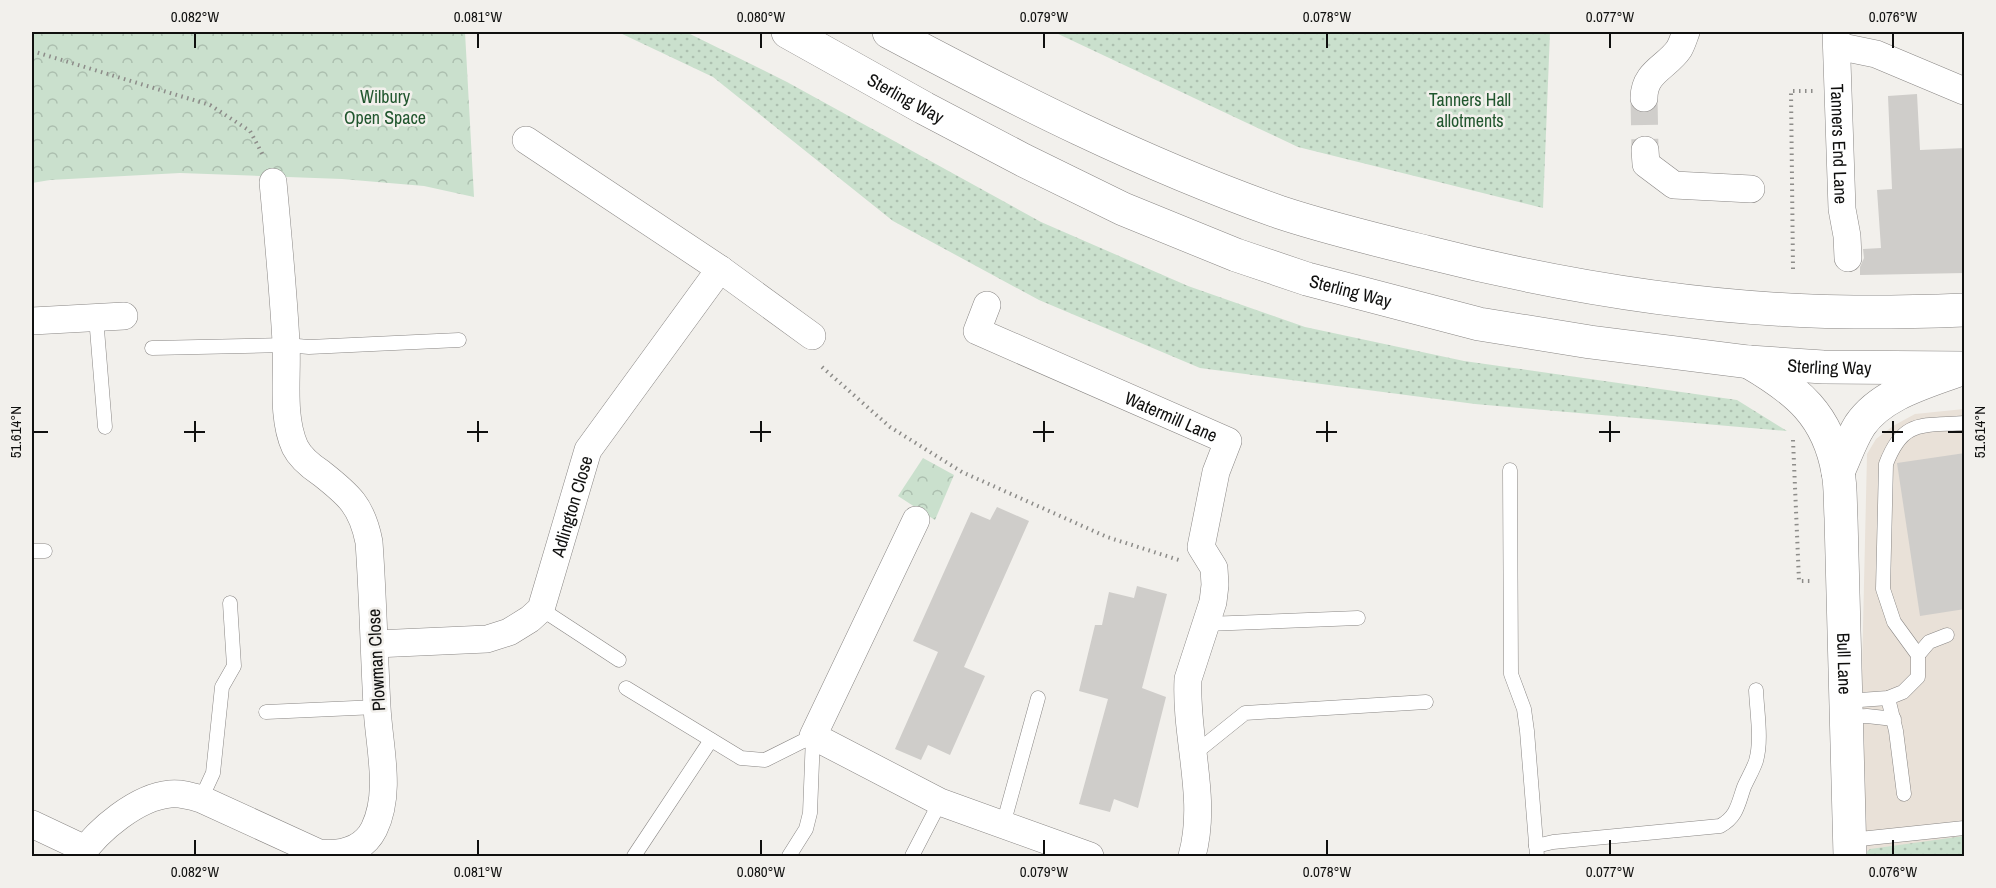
<svg xmlns="http://www.w3.org/2000/svg" width="1996" height="888" font-family="'Archivo Narrow',sans-serif">
	<style>
		.built { fill: #e9e1d8 }
		.grass { fill: url(#grass-dots) }
		.park { fill: url(#park-crowns) }
		.building { fill: #cfcdca }
		.lines { fill: none; stroke-linecap: round; stroke-linejoin: round }
		.street-tunnel { stroke: #d0cecb; stroke-width: 27; stroke-dasharray: 27 14; stroke-linecap: butt }
		.lane-casing { stroke: #898684; stroke-width: 15 }
		.street-casing { stroke: #898684; stroke-width: 28 }
		.secondary-casing { stroke: #898684; stroke-width: 34 }
		.highway-casing { stroke: #898684; stroke-width: 34 }
		.path { stroke: #8d8c89; stroke-width: 4; stroke-dasharray: 1.5 4.5; stroke-linecap: butt }
		.lane { stroke: #fff; stroke-width: 14 }
		.street { stroke: #fff; stroke-width: 27 }
		.secondary { stroke: #fff; stroke-width: 33 }
		.highway { stroke: #fff; stroke-width: 33 }
		.ticks { fill: none; stroke: #10100f; stroke-width: 2 }
		.labels { text-anchor: middle; dominant-baseline: central; stroke-width: 5; stroke-linejoin: round; paint-order: stroke }
		.park-label { font-size: 18px; fill: #21562e; stroke: #f2f0ec }
		.street-label { font-size: 18px; fill: #10100f; stroke: #f2f0ec }
		.neatline { fill: none; stroke: #10100f; stroke-width: 2 }
		.ticks-label { font-size: 15px; text-anchor: middle; fill: #10100f }
	</style>
	<defs>
		<pattern id="grass-dots" width="8" height="8" patternUnits="userSpaceOnUse" patternTransform="scale(1.5)"><rect width="8" height="8" fill="#cae0cd"/><path d="M2 2h.1M6 6h.1" fill="none" stroke="#acbfaf" stroke-width="1.8" stroke-linecap="round"/></pattern>
		<pattern id="park-crowns" width="20" height="18" patternUnits="userSpaceOnUse" patternTransform="scale(1.5)"><rect width="20" height="18" fill="#cae0cd"/><path d="M2 6a3 3 0 1 1 6 0M12 15a3 3 0 1 1 6 0" fill="none" stroke="#acbfaf"/></pattern>
	</defs>
	<rect width="100%" height="100%" fill="#f2f0ec"/>
	<path class="built" d="M 1964,409 L 1964,856 L 1866,856 L 1862,670 L 1867,454 L 1876,439 L 1893,426 L 1915,414 Z"/>
	<g class="grass">
		<path d="M 618,32 L 686,32 L 787,82 L 1041,222 L 1188,286 L 1305,327 L 1464,361 L 1737,400 L 1787,431 L 1475,404 L 1200,368 L 1039,300 L 893,221 L 713,77 Z"/>
		<path d="M 1054,32 L 1550,32 L 1543,208 L 1298,147 Z"/>
		<path d="M 1964,836 L 1964,856 L 1862,856 L 1870,849 Z"/>
	</g>
	<g class="park">
		<path d="M 32,32 L 465,32 L 474,197 L 424,186 L 342,179 L 180,173 L 50,180 L 32,183 Z"/>
		<path d="M 923,458 L 954,475 L 935,520 L 898,496 Z"/>
	</g>
	<g class="building">
		<path d="M 1917,94 L 1920,150 L 1965,148 L 1965,273 L 1860,275 L 1860,267 L 1864,258 L 1863,249 L 1881,248 L 1877,190 L 1892,189 L 1888,96 Z"/>
		<path d="M 1965,453 L 1965,609 L 1920,616 L 1897,463 Z"/>
		<path d="M 997,507 L 1029,521 L 964,667 L 985,676 L 950,755 L 928,745 L 921,760 L 895,749 L 938,652 L 913,641 L 971,512 L 990,520 Z"/>
		<path d="M 1137,586 L 1167,594 L 1142,688 L 1166,697 L 1138,808 L 1114,799 L 1110,812 L 1079,804 L 1108,699 L 1079,691 L 1095,625 L 1102,625 L 1109,592 L 1134,598 Z"/>
	</g>
	<g class="lines">
		<path class="street-tunnel" d="M 1644,98 L 1645,150"/>
		<g class="lane-casing">
			<g id="lane">
				<path d="M 96,317 L 105,427"/>
				<path d="M 152,348 L 286,345 L 309,347 L 459,340"/>
				<path d="M 1510,470 L 1511,674 L 1524,709 L 1527,731 L 1537,856"/>
				<path d="M 32,551 L 45,551"/>
				<path d="M 541,609 L 619,660"/>
				<path d="M 1206,624 L 1358,618"/>
				<path d="M 1918,655 L 1929,642 L 1947,635"/>
				<path d="M 626,688 L 741,758 L 765,760 L 813,736 L 810,813 L 806,829 L 789,856"/>
				<path d="M 1888,698 L 1896,731 L 1904,794"/>
				<path d="M 1846,701 L 1888,698 L 1903,692 L 1918,677 L 1918,655 L 1894,622 L 1883,589 L 1886,464 C 1903,419 1922,426 1964,423"/>
				<path d="M 266,712 L 377,707"/>
				<path d="M 1847,717 L 1867,716 L 1894,719"/>
				<path d="M 1194,754 L 1245,713 L 1426,702"/>
				<path d="M 201,799 L 213,773 L 222,687 L 234,666 L 230,603"/>
				<path d="M 1003,825 L 1038,698"/>
				<path d="M 1850,840 L 1964,828"/>
				<path d="M 1536,846 L 1553,842 L 1720,826 C 1737,817 1738,804 1744,787 C 1748,778 1753,770 1756,761 C 1762,740 1757,713 1756,690"/>
				<path d="M 634,856 L 711,740"/>
				<path d="M 912,856 L 940,802"/>
			</g>
		</g>
		<g class="street-casing">
			<g id="street">
				<path id="s1" d="M 1836,32 L 1842,209 L 1847,236 L 1848,258"/>
				<path d="M 1837,46 L 1876,54 L 1964,91"/>
				<path d="M 1644,98 C 1644,72 1667,67 1679,49 C 1682,44 1684,37 1686,32"/>
				<path d="M 526,140 L 720,269 L 812,336"/>
				<path d="M 1645,150 L 1646,164 L 1674,185 L 1751,189"/>
				<path id="s2" d="M 987,305 L 977,331 L 1228,441 L 1216,472 L 1201,547 L 1214,568 L 1215,585 L 1213,602 L 1188,679 C 1185,738 1208,799 1192,856"/>
				<path d="M 32,321 L 124,316"/>
				<path d="M 916,520 L 813,736 L 940,802 L 1090,856"/>
				<path id="s3" d="M 375,644 L 487,639 L 509,632 L 530,619 L 541,609 L 588,450 L 720,269"/>
				<path d="M 32,824 L 85,849"/>
				<path d="M 80,856 C 98,830 137,797 170,794 C 181,793 191,796 201,799 L 319,853 C 341,855 363,851 374,829 C 392,792 379,747 377,707 C 374,652 373,597 369,542 C 362,506 349,495 321,473 C 312,467 300,457 295,447 C 281,416 288,376 286,342 C 283,289 278,235 273,182"/>
			</g>
		</g>
		<g class="secondary-casing">
			<g id="secondary">
				<path id="s4" d="M 1749,362 C 1797,390 1828,415 1838,472 C 1841,487 1840,503 1841,518 L 1850,856"/>
				<path d="M 1838,472 C 1845,457 1851,439 1860,425 C 1882,393 1927,382 1961,369"/>
			</g>
		</g>
		<g class="highway-casing">
			<g id="highway">
				<path id="s5" d="M 788,32 L 924,108 L 1023,160 L 1123,209 L 1236,255 L 1307,279 L 1479,324 L 1590,342 L 1749,362 L 1823,367 L 1964,368"/>
				<path d="M 889,32 C 1015,99 1143,164 1279,212 C 1327,228 1377,240 1426,252 C 1552,284 1682,306 1812,311 C 1863,313 1913,312 1964,310"/>
			</g>
		</g>
		<g class="path">
			<path d="M 32,51 L 210,105 L 250,131 L 264,157"/>
			<path d="M 1793,269 L 1791,91 L 1813,91"/>
			<path d="M 822,367 L 890,427 L 962,472 L 1107,537 L 1179,560"/>
			<path d="M 1793,440 L 1799,581 L 1813,581"/>
		</g>
		<use href="#lane" class="lane"/>
		<use href="#street" class="street"/>
		<use href="#secondary" class="secondary"/>
		<use href="#highway" class="highway"/>
	</g>
	<path class="ticks" d="M 195,33 L 195,48M 478,33 L 478,48M 761,33 L 761,48M 1044,33 L 1044,48M 1327,33 L 1327,48M 1610,33 L 1610,48M 1893,33 L 1893,48M 195,421 L 195,442M 478,421 L 478,442M 761,421 L 761,442M 1044,421 L 1044,442M 1327,421 L 1327,442M 1610,421 L 1610,442M 1893,421 L 1893,442M 33,432 L 48,432M 184,432 L 205,432M 467,432 L 488,432M 750,432 L 771,432M 1033,432 L 1054,432M 1316,432 L 1337,432M 1599,432 L 1620,432M 1882,432 L 1903,432M 1948,432 L 1963,432M 195,840 L 195,855M 478,840 L 478,855M 761,840 L 761,855M 1044,840 L 1044,855M 1327,840 L 1327,855M 1610,840 L 1610,855M 1893,840 L 1893,855"/>
	<g class="labels">
		<g class="park-label">
			<text x="385" y="96">Wilbury<tspan x="385" dy="21">Open Space</tspan></text>
			<text x="1470" y="99">Tanners Hall<tspan x="1470" dy="21">allotments</tspan></text>
		</g>
		<g class="street-label">
			<text stroke="none"><textPath href="#s5" startOffset="135">Sterling Way</textPath></text>
			<text stroke="none"><textPath href="#s1" startOffset="112">Tanners End Lane</textPath></text>
			<text stroke="none"><textPath href="#s5" startOffset="621">Sterling Way</textPath></text>
			<text stroke="none"><textPath href="#s5" startOffset="1107">Sterling Way</textPath></text>
			<text stroke="none"><textPath href="#s2" startOffset="240">Watermill Lane</textPath></text>
			<text stroke="none"><textPath href="#s3" startOffset="282">Adlington Close</textPath></text>
			<text transform="translate(376 660) rotate(-93)">Plowman Close</text>
			<text stroke="none"><textPath href="#s4" startOffset="339">Bull Lane</textPath></text>
		</g>
	</g>
	<rect width="1996" height="888" fill="none" stroke="#f2f0ec" stroke-width="66"/>
	<rect x="33" y="33" width="1930" height="822" class="neatline"/>
	<g class="ticks-label">
		<text x="195" y="22">0.082°W</text>
		<text x="478" y="22">0.081°W</text>
		<text x="761" y="22">0.080°W</text>
		<text x="1044" y="22">0.079°W</text>
		<text x="1327" y="22">0.078°W</text>
		<text x="1610" y="22">0.077°W</text>
		<text x="1893" y="22">0.076°W</text>
		<text transform="translate(16 432) rotate(-90)" y="5">51.614°N</text>
		<text transform="translate(1980 432) rotate(-90)" y="5">51.614°N</text>
		<text x="195" y="877">0.082°W</text>
		<text x="478" y="877">0.081°W</text>
		<text x="761" y="877">0.080°W</text>
		<text x="1044" y="877">0.079°W</text>
		<text x="1327" y="877">0.078°W</text>
		<text x="1610" y="877">0.077°W</text>
		<text x="1893" y="877">0.076°W</text>
	</g>
</svg>
